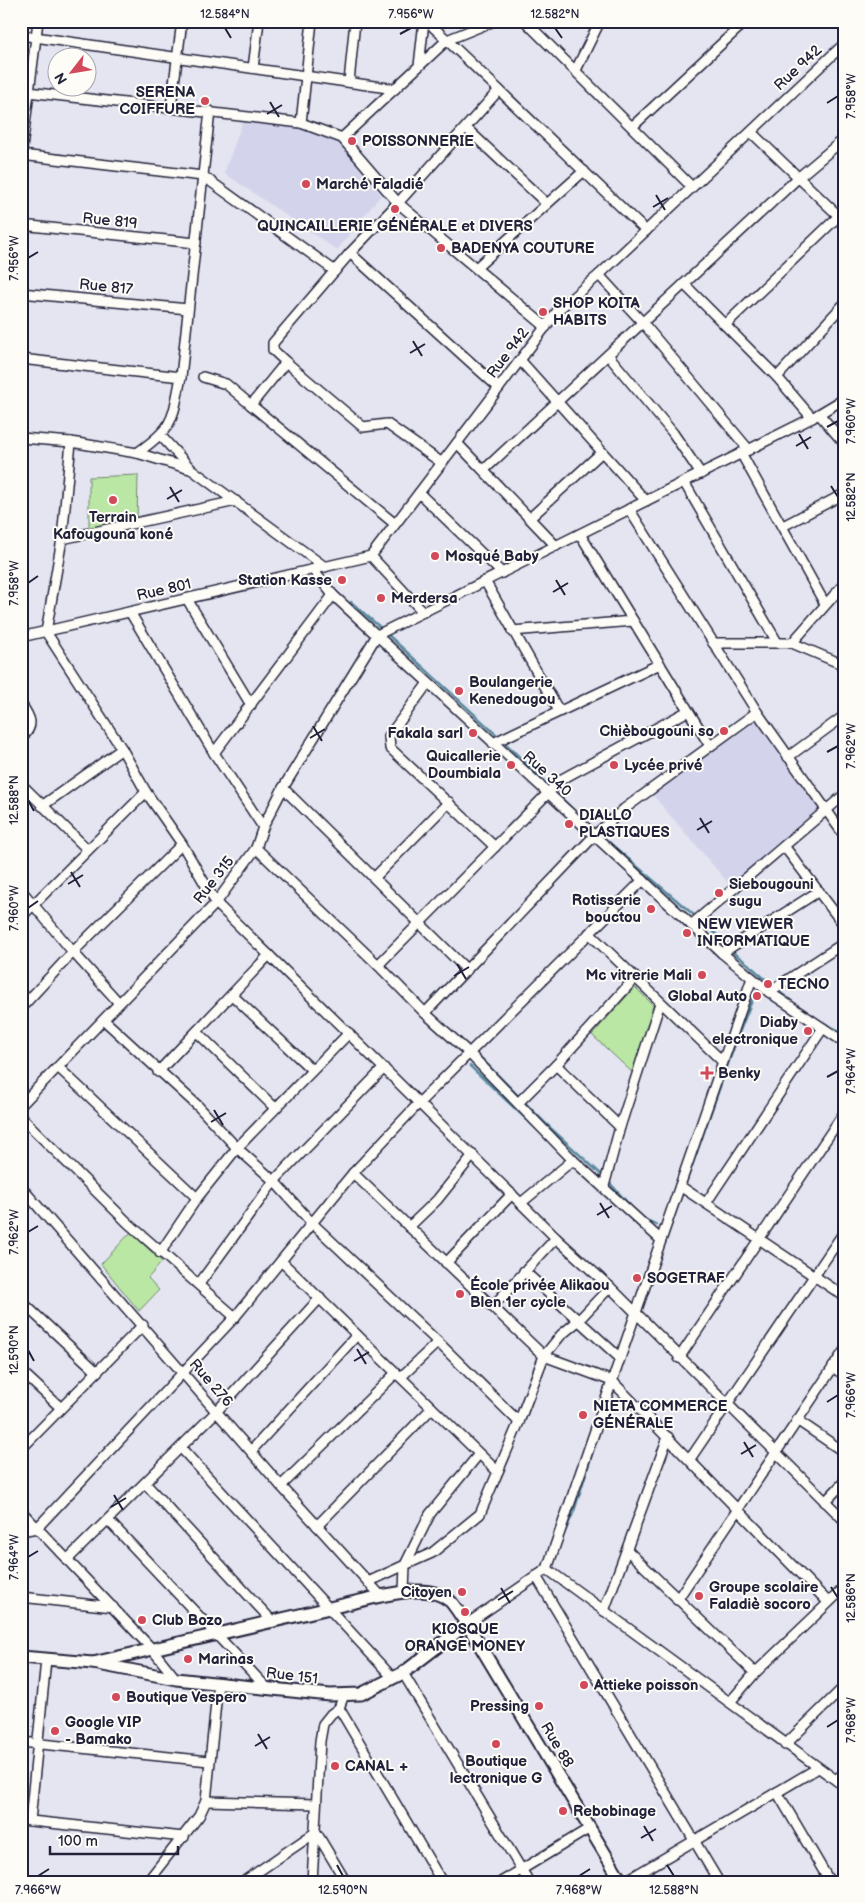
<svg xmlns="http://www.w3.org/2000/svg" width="865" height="1903" font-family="'Balsamiq Sans',sans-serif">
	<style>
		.built { fill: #d3d4eb }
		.green { fill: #bae7a4; stroke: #6e8470 }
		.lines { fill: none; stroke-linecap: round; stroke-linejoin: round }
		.stream { stroke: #5c8a9f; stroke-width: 2.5 }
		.minor-casing { stroke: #22223b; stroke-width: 12 }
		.major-casing { stroke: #22223b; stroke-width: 15 }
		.minor { stroke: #fdfcf7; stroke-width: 9 }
		.major { stroke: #fdfcf7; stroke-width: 11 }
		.ticks { fill: none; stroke: #22223b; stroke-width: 2 }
		.poi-dot { fill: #d1495b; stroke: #fdfcf7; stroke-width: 2 }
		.labels { text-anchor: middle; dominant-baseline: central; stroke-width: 4; stroke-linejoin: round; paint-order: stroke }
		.street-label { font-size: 15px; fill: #22223b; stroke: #fdfcf7 }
		.poi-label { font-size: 15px; font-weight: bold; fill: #22223b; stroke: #fdfcf7; text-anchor: start }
		.neatline { fill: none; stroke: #22223b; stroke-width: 2 }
		.ticks-label { font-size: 12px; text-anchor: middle; fill: #22223b }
	</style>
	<rect width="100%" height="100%" fill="#e4e5f0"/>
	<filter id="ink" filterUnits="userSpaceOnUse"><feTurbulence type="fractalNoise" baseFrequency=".02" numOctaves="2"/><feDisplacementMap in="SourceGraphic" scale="10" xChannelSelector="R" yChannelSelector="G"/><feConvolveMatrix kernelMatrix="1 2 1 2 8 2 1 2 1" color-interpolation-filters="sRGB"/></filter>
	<g filter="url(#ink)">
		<g class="built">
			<path d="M 243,121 L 312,130 L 339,140 L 381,195 L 337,250 L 224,173 Z"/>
			<path d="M 758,716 L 821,809 L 730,885 L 651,793 Z"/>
		</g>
		<g class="green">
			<path d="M 138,475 L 137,522 L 89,529 L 89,477 Z"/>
			<path d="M 635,987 L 656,1008 L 635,1075 L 592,1035 Z"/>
			<path d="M 131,1232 L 162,1262 L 148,1278 L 159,1290 L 139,1311 L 101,1264 Z"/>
		</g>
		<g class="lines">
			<g class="stream">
				<path d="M 351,602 L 382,629"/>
				<path d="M 386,633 L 500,738"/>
				<path d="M 504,742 L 550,787"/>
				<path d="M 554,791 L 591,827 L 715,933 L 727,948"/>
				<path d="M 731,951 L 748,964 L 773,986"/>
				<path d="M 777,990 L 800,1008"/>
				<path d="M 821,1022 L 844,1033"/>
				<path d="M 480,1057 L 545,1123 L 604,1177"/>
				<path d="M 470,1066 L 543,1135"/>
				<path d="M 608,1181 L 635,1211"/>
				<path d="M 620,1208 L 643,1230"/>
				<path d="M 644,1219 L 657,1225"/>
				<path d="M 642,1307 L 739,1033 L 755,993"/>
				<path d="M 628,1350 L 635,1327"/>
				<path d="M 564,1534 L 574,1511 L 598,1435"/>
			</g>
			<g class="minor-casing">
				<g id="minor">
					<path d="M 427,21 L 646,231"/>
					<path d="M 525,21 L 692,187"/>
					<path d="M 21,35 L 395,89"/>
					<path d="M 419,66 L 424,21"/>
					<path d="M 253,68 L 259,21"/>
					<path d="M 576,70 L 600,21"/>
					<path d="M 349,82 L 355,21"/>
					<path d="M 28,92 L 301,123 L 342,138 L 398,203 L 546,327"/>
					<path d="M 171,107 L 182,21"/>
					<path d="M 301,123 L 312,21"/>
					<path d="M 633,126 L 746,21"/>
					<path d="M 466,128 L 547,204 L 584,171"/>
					<path d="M 751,132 L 844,221"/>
					<path d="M 342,138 L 447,40 L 494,21"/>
					<path d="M 21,155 L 203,176 L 335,271"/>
					<path d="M 21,156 L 38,21"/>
					<path d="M 21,225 L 196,243"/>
					<path d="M 350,253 L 499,388"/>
					<path d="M 476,268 L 547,204"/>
					<path d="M 599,275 L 643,323 L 749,450"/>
					<path d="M 684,284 L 777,377 L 812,418"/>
					<path d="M 21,293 L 188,309"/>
					<path d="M 725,325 L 844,211"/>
					<path d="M 608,355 L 673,433 L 701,474"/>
					<path d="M 21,359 L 181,377"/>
					<path d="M 520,360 L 646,501"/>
					<path d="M 286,362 L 273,350 L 273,343 L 350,253 L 398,203 L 499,90"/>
					<path d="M 203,377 L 226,384 L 251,405"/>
					<path d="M 777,377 L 844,304"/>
					<path d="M 819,414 L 844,443"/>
					<path d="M 161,436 L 191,469 L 325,567"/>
					<path d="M 21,438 L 71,442 L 137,453 L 190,469"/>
					<path d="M 71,442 L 62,539 L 46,632 L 122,749 L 146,792 L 182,844 L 216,903 L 556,1238 L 610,1287 L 844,1520"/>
					<path d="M 457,443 L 556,546"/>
					<path d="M 137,453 C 175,426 172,421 181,377 L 210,111"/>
					<path d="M 741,453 L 825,604"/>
					<path d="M 485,469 L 799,177 L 844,139"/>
					<path d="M 684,482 L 777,642"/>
					<path d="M 419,493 L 502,573"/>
					<path d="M 629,509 L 757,712 L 844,835"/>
					<path d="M 530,518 L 602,452"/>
					<path d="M 395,524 L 251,405 L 286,362 L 363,427 L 387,424 L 442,463"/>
					<path d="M 783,526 L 844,494"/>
					<path d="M 580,534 L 710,746"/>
					<path d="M 62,539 L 236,501"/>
					<path d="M 371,556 L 559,309 L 599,275 L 844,44"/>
					<path d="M 371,556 L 423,612"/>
					<path d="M 313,570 L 333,595 L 722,953 L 769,992 L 844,1042"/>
					<path d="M 485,581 L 559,711"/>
					<path d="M 187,599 L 251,705"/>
					<path d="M 130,612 L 214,753 L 263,827"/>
					<path d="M 512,631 L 633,621"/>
					<path d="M 21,637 L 371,556"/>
					<path d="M 713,643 L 792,643 L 844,665"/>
					<path d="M 792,643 L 844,584"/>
					<path d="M 428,683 L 389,736 L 390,748 L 495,847"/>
					<path d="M 21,704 C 31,718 35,726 21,738"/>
					<path d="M 493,743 L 660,664"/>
					<path d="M 214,753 L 333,595"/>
					<path d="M 788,757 L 844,716"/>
					<path d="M 21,784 L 87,849"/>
					<path d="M 283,788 L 467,970"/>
					<path d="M 42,806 L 122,749"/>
					<path d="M 784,846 L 844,925"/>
					<path d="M 256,848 L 378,965 L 425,1013 L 468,1052 L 573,1160 L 661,1240"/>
					<path d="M 375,877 L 449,802"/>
					<path d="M 21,890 L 73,952 L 119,1003"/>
					<path d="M 21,917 L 146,792"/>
					<path d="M 691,925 L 844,795"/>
					<path d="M 589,933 L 723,1062"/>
					<path d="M 722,953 L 819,891"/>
					<path d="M 378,965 L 562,779 L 688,711"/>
					<path d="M 769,992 L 844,943"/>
					<path d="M 232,995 L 312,1070"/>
					<path d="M 21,1008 L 73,952 L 182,844"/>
					<path d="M 425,1013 L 595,835 L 624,809 L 757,712"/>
					<path d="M 105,1021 L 198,1106 L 237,1148 L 274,1181 L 311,1222 L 438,1342 L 519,1422"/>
					<path d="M 197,1032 L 275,1108"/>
					<path d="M 556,1065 L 620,1127"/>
					<path d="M 59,1068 L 197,1198"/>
					<path d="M 158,1072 L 269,955"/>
					<path d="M 518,1103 L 556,1065 L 635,978"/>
					<path d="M 21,1105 L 216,903 L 256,848 L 263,827 L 283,788 L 377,635 L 812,418 L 844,399"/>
					<path d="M 21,1117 L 128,1223 L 235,1317"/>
					<path d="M 353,1173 L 544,1356 L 612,1381 L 828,1602"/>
					<path d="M 604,1186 L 620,1127 L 660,1003"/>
					<path d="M 680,1186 L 844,1296"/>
					<path d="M 21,1187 L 281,1486 L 381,1596"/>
					<path d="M 21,1203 L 28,1196"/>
					<path d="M 521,1203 L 573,1160"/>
					<path d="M 706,1203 L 823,1028"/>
					<path d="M 409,1227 L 437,1200 L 473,1155"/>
					<path d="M 160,1253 L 197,1198 L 237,1148 L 349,1033"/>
					<path d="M 281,1261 L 497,1471"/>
					<path d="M 446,1263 L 512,1194"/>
					<path d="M 524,1271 L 620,1358"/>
					<path d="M 199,1284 L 274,1181 L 384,1068"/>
					<path d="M 21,1301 L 97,1372"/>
					<path d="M 493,1306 L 556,1238"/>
					<path d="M 679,1358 L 844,1113"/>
					<path d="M 833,1367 L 844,1375"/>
					<path d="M 21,1371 L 61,1408"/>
					<path d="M 401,1377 L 438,1342"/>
					<path d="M 797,1420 L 844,1452"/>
					<path d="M 181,1448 L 393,1678"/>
					<path d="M 21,1449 L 143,1325"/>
					<path d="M 252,1450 L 357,1335"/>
					<path d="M 690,1459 L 844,1232"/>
					<path d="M 145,1483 L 273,1622"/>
					<path d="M 281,1486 L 396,1373"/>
					<path d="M 825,1502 L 844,1482"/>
					<path d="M 21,1511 L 152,1649 L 176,1679"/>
					<path d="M 108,1520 L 267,1688"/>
					<path d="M 317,1526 L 432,1408"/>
					<path d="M 21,1531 L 37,1528 L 235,1317 L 353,1173 L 419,1103 L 643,880"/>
					<path d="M 627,1550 L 755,1673"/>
					<path d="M 67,1560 L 217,1411 L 320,1298"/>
					<path d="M 547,1569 L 844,1786"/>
					<path d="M 536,1576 L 719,1882"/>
					<path d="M 368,1582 L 405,1565 L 430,1514 L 479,1454"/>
					<path d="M 404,1592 L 405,1565 L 432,1553 L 480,1514 L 519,1422 L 544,1356 L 561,1335 L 578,1321 L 610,1287"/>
					<path d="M 21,1597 L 113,1607"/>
					<path d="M 677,1600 L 844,1351"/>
					<path d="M 604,1611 L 668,1437"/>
					<path d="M 467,1624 L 547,1569 L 752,978"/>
					<path d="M 403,1673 L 529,1882"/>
					<path d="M 730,1702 L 755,1673 L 844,1588"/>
					<path d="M 339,1708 L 442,1882"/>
					<path d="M 21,1742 L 209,1761"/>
					<path d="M 785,1745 L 844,1687"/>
					<path d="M 836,1780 L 844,1773"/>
					<path d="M 777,1792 L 830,1882"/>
					<path d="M 206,1801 L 316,1804"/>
					<path d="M 21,1820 L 184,1837"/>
					<path d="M 30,1821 L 46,1660"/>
					<path d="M 147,1882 L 199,1816 L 206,1801 L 218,1683"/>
					<path d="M 243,1882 L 316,1832 L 346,1882"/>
					<path d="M 312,1882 L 320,1741 L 323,1724 L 331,1714 L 339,1708 L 344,1695"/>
					<path d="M 501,1882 L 590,1828"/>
					<path d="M 624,1882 L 818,1768"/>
				</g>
			</g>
			<g class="major-casing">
				<g id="major">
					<path d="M 21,1657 L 93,1663 L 176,1679 L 330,1695 L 361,1694 L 403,1673 L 467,1624"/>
					<path d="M 93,1663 L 381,1596 C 402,1592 431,1585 450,1601 C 456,1607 461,1617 467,1624 L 622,1882"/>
				</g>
			</g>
			<use href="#minor" class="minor"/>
			<use href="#major" class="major"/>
		</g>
	</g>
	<path class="ticks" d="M 225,28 L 231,38M 555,28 L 562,38M 400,34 L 411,28M 270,102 L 279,117M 827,103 L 838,96M 267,114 L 282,105M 656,195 L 665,210M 653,207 L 668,198M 28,258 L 38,252M 413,341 L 422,356M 410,353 L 425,344M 827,427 L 838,421M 799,434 L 808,449M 796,446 L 811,437M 831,486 L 838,497M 170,487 L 179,502M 167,499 L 182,490M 556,580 L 565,595M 28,583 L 38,576M 553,592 L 568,583M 313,726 L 322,741M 310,738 L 325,729M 827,752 L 838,746M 28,800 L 34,811M 700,818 L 709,833M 697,830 L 712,821M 71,872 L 80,887M 68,884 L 83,875M 28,908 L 38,901M 457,964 L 466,979M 454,976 L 469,967M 827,1077 L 838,1071M 214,1110 L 223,1125M 211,1122 L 226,1113M 600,1203 L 609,1218M 597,1215 L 612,1206M 28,1232 L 38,1226M 357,1349 L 366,1364M 28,1350 L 34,1361M 354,1361 L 369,1352M 827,1402 L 838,1395M 744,1442 L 753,1457M 741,1454 L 756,1445M 114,1495 L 123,1510M 111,1507 L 126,1498M 28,1557 L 38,1551M 831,1587 L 838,1598M 501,1588 L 510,1603M 498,1600 L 513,1591M 827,1727 L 838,1720M 258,1734 L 267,1749M 255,1746 L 270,1737M 644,1826 L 653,1841M 641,1838 L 656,1829M 337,1865 L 343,1876M 667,1865 L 674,1876M 38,1876 L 49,1869M 579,1876 L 590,1869"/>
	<g class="poi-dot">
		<circle cx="205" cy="101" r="5"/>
		<circle cx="352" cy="141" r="5"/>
		<circle cx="306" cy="184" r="5"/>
		<circle cx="395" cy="209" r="5"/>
		<circle cx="441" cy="248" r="5"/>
		<circle cx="543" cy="312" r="5"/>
		<circle cx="113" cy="500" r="5"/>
		<circle cx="435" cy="556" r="5"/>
		<circle cx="342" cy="580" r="5"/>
		<circle cx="381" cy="598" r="5"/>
		<circle cx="459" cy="691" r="5"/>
		<circle cx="724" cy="731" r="5"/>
		<circle cx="473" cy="733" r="5"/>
		<circle cx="511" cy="765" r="5"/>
		<circle cx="614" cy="765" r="5"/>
		<circle cx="569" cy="824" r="5"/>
		<circle cx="719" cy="893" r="5"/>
		<circle cx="651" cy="909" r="5"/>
		<circle cx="687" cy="933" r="5"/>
		<circle cx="702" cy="975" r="5"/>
		<circle cx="768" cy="984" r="5"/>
		<circle cx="757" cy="996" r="5"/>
		<circle cx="808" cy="1031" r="5"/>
		<path d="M704.5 1065.5h5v5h5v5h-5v5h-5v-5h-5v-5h5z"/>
		<circle cx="637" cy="1278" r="5"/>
		<circle cx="460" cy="1294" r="5"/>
		<circle cx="583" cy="1415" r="5"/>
		<circle cx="462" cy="1592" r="5"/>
		<circle cx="699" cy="1596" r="5"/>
		<circle cx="465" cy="1612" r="5"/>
		<circle cx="142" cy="1620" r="5"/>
		<circle cx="188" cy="1659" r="5"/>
		<circle cx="584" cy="1685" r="5"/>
		<circle cx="116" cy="1697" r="5"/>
		<circle cx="539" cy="1706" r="5"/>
		<circle cx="55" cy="1731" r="5"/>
		<circle cx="496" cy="1744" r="5"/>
		<circle cx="335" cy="1766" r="5"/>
		<circle cx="563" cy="1811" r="5"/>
	</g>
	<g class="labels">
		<g class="street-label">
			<text transform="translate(798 68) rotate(-43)">Rue 942</text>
			<text transform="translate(110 221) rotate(6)">Rue 819</text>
			<text transform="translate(106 287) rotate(6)">Rue 817</text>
			<text transform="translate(508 353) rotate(-53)">Rue 942</text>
			<text transform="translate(164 590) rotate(-13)">Rue 801</text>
			<text transform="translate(547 774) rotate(42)">Rue 340</text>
			<text transform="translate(214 880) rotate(-52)">Rue 315</text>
			<text transform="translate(211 1383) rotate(49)">Rue 276</text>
			<text transform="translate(292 1676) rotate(7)">Rue 151</text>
			<text transform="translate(557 1745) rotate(59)">Rue 88</text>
		</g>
		<g class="poi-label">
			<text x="195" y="92" text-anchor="end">SERENA<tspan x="195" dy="17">COIFFURE</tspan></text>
			<text x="362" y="141">POISSONNERIE</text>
			<text x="316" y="184">Marché Faladié</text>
			<text x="395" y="226" text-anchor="middle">QUINCAILLERIE GÉNÉRALE et DIVERS</text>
			<text x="451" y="248">BADENYA COUTURE</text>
			<text x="553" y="303">SHOP KOITA<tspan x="553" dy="17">HABITS</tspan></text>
			<text x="113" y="517" text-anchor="middle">Terrain<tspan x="113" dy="17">Kafougouna koné</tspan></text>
			<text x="445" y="556">Mosqué Baby</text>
			<text x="332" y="580" text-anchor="end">Station Kasse</text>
			<text x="391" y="598">Merdersa</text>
			<text x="469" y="682">Boulangerie<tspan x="469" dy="17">Kenedougou</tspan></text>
			<text x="714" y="731" text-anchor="end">Chièbougouni so</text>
			<text x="463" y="733" text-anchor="end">Fakala sarl</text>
			<text x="501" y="756" text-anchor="end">Quicallerie<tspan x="501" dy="17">Doumbiala</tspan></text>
			<text x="624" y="765">Lycée privé</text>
			<text x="579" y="815">DIALLO<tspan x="579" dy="17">PLASTIQUES</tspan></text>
			<text x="729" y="884">Siebougouni<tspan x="729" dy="17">sugu</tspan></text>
			<text x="641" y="900" text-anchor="end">Rotisserie<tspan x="641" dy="17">bouctou</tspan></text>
			<text x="697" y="924">NEW VIEWER<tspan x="697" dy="17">INFORMATIQUE</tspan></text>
			<text x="692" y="975" text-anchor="end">Mc vitrerie Mali</text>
			<text x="778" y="984">TECNO</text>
			<text x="747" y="996" text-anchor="end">Global Auto</text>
			<text x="798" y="1022" text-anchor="end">Diaby<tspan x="798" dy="17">electronique</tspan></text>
			<text x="718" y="1073">Benky</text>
			<text x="647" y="1278">SOGETRAF</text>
			<text x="470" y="1285">École privée Alikaou<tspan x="470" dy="17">Blen 1er cycle</tspan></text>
			<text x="593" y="1406">NIETA COMMERCE<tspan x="593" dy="17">GÉNÉRALE</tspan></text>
			<text x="709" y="1587">Groupe scolaire<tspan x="709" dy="17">Faladiè socoro</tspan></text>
			<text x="452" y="1592" text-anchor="end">Citoyen</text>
			<text x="152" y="1620">Club Bozo</text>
			<text x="465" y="1629" text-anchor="middle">KIOSQUE<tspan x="465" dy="17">ORANGE MONEY</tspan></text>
			<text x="198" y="1659">Marinas</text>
			<text x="594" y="1685">Attieke poisson</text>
			<text x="126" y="1697">Boutique Vespero</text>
			<text x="529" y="1706" text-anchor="end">Pressing</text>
			<text x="65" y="1722">Google VIP<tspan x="65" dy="17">- Bamako</tspan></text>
			<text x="496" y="1761" text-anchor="middle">Boutique<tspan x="496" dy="17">lectronique G</tspan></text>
			<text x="345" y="1766">CANAL +</text>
			<text x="573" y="1811">Rebobinage</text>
		</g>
	</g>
	<rect width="865" height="1903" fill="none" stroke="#fdfcf7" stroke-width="55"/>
	<g transform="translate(72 72) rotate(239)"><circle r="24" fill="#fdfcf7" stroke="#a5a5ac"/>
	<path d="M0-4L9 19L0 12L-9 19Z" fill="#d1495b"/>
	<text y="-8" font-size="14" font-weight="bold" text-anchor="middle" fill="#22223b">N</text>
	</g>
	<path d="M50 1846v8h128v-8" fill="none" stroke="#22223b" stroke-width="2.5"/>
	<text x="58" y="1846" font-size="15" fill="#22223b" stroke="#fdfcf7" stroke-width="4" paint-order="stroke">100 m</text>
	<rect x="28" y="28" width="810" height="1848" class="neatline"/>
	<g class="ticks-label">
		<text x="225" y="18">12.584°N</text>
		<text x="411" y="18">7.956°W</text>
		<text x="555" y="18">12.582°N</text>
		<text transform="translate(851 96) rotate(-90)" y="4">7.958°W</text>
		<text transform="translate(14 258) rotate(-90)" y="4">7.956°W</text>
		<text transform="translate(851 421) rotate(-90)" y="4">7.960°W</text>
		<text transform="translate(851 497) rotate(-90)" y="4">12.582°N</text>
		<text transform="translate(14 583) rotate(-90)" y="4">7.958°W</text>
		<text transform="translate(851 746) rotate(-90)" y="4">7.962°W</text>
		<text transform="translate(14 800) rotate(-90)" y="4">12.588°N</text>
		<text transform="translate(14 908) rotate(-90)" y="4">7.960°W</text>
		<text transform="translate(851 1071) rotate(-90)" y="4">7.964°W</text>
		<text transform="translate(14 1232) rotate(-90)" y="4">7.962°W</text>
		<text transform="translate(14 1350) rotate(-90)" y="4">12.590°N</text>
		<text transform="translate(851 1395) rotate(-90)" y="4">7.966°W</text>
		<text transform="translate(14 1557) rotate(-90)" y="4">7.964°W</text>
		<text transform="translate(851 1598) rotate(-90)" y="4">12.586°N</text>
		<text transform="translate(851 1720) rotate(-90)" y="4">7.968°W</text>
		<text x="38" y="1894">7.966°W</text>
		<text x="343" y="1894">12.590°N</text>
		<text x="579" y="1894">7.968°W</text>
		<text x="674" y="1894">12.588°N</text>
	</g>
</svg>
